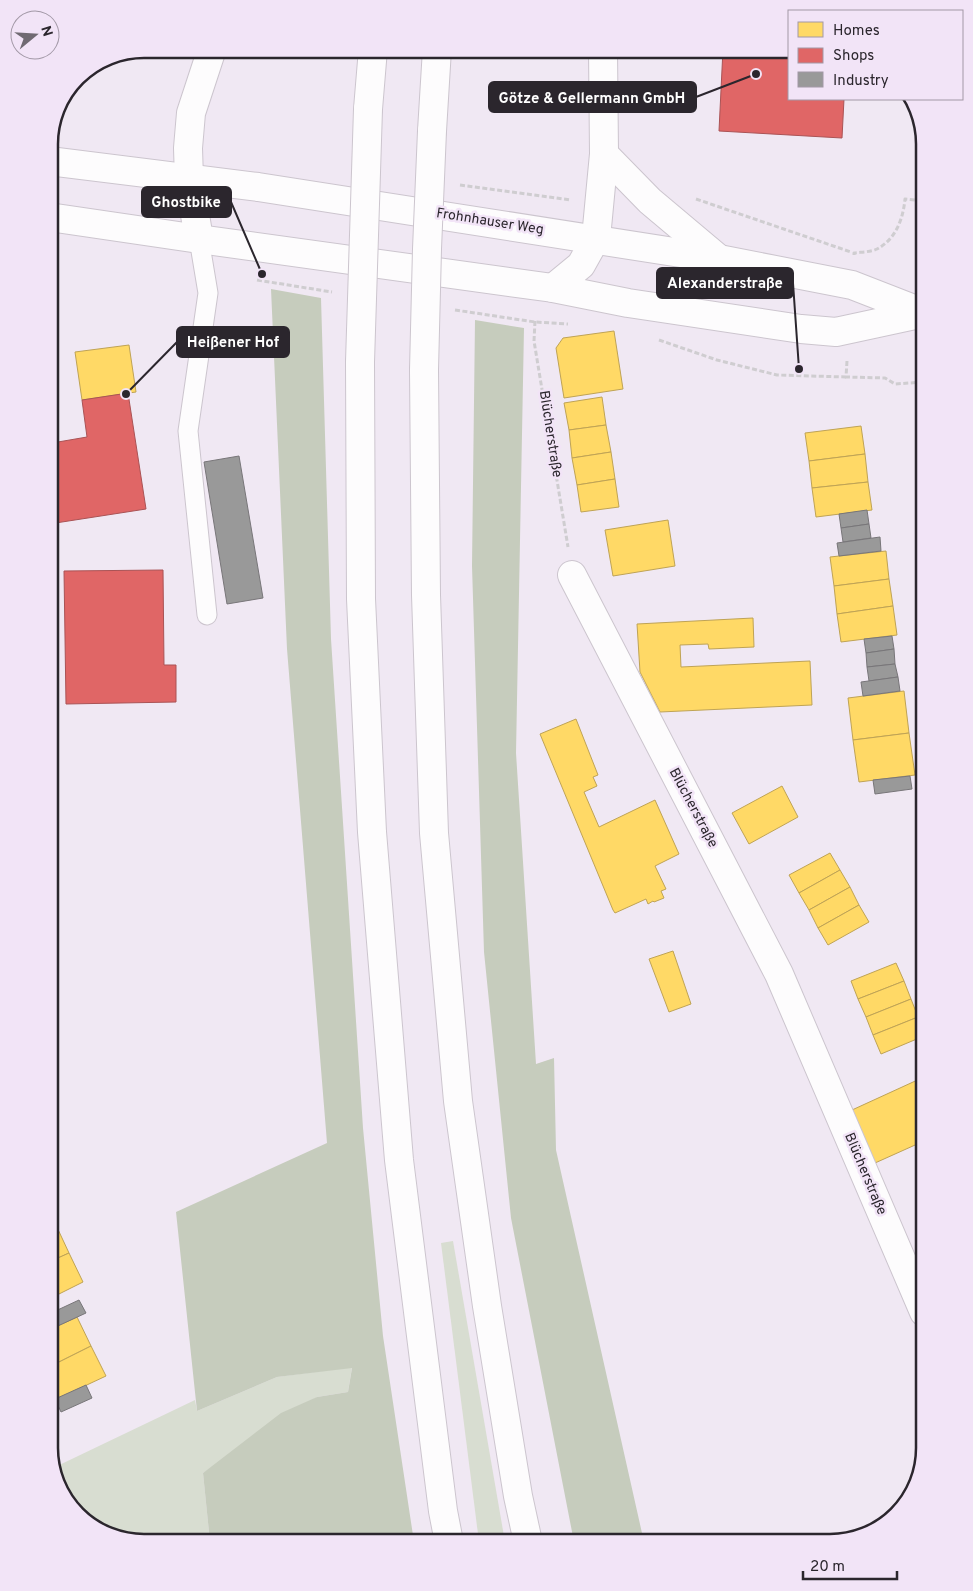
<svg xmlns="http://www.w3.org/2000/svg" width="973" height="1591" font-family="Overpass,sans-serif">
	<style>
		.green { fill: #d8ddd1 }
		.forest { fill: #c6ccbd }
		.homes { fill: #ffd966; stroke: #bfa355 }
		.shops { fill: #e06666; stroke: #aa5355 }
		.industry { fill: #999; stroke: #787679 }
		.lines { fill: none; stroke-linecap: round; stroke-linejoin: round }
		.lane-casing { stroke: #ccc5ce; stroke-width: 21 }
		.street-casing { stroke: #ccc5ce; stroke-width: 30 }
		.secondary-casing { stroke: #ccc5ce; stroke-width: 30 }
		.highway-casing { stroke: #ccc5ce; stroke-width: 30 }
		.path { stroke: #cfcdd0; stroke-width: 3; stroke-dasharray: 5 2.5; stroke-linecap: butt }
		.lane { stroke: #fdfcfd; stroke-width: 19 }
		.street { stroke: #fdfcfd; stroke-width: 28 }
		.secondary { stroke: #fdfcfd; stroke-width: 28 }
		.highway { stroke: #fdfcfd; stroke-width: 28 }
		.highway-bridge-casing { stroke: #ccc5ce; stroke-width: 30; stroke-linecap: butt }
		.highway-bridge { stroke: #fdfcfd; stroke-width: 28 }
		.labels { text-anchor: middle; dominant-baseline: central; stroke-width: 5; stroke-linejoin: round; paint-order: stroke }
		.street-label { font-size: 14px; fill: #2b262d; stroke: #f2e4f7 }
		.rim { fill: none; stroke: #2b262d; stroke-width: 2.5 }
		.leader { fill: none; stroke: #2b262d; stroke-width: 2 }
		.callout-dot { fill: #2b262d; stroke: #f2e4f7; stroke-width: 2 }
		.callout { fill: #2b262d; stroke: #2b262d; stroke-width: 2 }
		.callout-label { font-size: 15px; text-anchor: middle; font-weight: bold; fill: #fff }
	</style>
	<rect width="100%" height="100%" fill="#f0e8f3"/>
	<g class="green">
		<path d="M 453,1241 L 505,1542 L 479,1542 L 441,1243 Z"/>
		<path d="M 352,1367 L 348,1392 L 317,1397 L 203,1473 L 210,1542 L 137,1542 L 91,1526 L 58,1489 L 53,1468 L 195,1400 L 197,1411 L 277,1377 Z"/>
	</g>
	<g class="forest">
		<path d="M 271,289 L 321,298 L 331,639 L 363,1128 L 383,1336 L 414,1542 L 210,1542 L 203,1473 L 281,1413 L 317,1397 L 348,1392 L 352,1368 L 277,1377 L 197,1411 L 176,1212 L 327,1143 L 287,649 Z"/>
		<path d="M 475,320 L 524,328 L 516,753 L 536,1064 L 554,1058 L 556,1150 L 644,1542 L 574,1542 L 511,1218 L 484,952 L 472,566 Z"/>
	</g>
	<g class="homes">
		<path d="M 614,331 L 623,389 L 564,398 L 556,348 L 563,338 Z"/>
		<path d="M 129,345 L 136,392 L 82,400 L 75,352 Z"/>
		<path d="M 602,397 L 606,425 L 569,430 L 564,403 Z"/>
		<path d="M 606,425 L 611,452 L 572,458 L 569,430 Z"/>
		<path d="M 861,426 L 865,454 L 809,461 L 805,433 Z"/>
		<path d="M 611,452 L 615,479 L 577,485 L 572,458 Z"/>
		<path d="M 865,454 L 868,482 L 812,488 L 809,461 Z"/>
		<path d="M 615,479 L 619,507 L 581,512 L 577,485 Z"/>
		<path d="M 868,482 L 872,510 L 816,517 L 812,488 Z"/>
		<path d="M 668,520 L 675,566 L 613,576 L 605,530 Z"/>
		<path d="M 886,551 L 889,579 L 834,586 L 830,557 Z"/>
		<path d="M 889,579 L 893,606 L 837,614 L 834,586 Z"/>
		<path d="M 893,606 L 897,635 L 841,642 L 837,614 Z"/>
		<path d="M 753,618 L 754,647 L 709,649 L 708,644 L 680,645 L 681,667 L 810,661 L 812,705 L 660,712 L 640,672 L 637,624 Z"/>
		<path d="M 904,691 L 909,733 L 853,740 L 848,698 Z"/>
		<path d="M 576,719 L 598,775 L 593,777 L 597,786 L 584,792 L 599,827 L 655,800 L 679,854 L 655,866 L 666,889 L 661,891 L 664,898 L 654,902 L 653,901 L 648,904 L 646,899 L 615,913 L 613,910 L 540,734 Z"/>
		<path d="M 909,733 L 915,775 L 859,782 L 853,740 Z"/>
		<path d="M 782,786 L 798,817 L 749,844 L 732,813 Z"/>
		<path d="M 830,853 L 840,870 L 799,893 L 789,875 Z"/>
		<path d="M 840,870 L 850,887 L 809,910 L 799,893 Z"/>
		<path d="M 850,887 L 859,905 L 818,928 L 809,910 Z"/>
		<path d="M 859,905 L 869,922 L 828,945 L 818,928 Z"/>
		<path d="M 673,951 L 691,1004 L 669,1012 L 649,959 Z"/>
		<path d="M 896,963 L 904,981 L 858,999 L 851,981 Z"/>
		<path d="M 904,981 L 911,999 L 866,1017 L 858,999 Z"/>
		<path d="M 911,999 L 918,1017 L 873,1035 L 866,1017 Z"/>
		<path d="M 918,1017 L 924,1032 L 924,1036 L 881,1054 L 873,1035 Z"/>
		<path d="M 924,1077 L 924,1141 L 875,1163 L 852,1110 Z"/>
		<path d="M 55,1223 L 69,1253 L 49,1262 L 49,1226 Z"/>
		<path d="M 69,1253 L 83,1282 L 49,1299 L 49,1262 Z"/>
		<path d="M 77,1317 L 91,1346 L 49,1367 L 49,1330 Z"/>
		<path d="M 91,1346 L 106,1376 L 59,1398 L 49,1379 L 49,1367 Z"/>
	</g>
	<g class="shops">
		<path d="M 723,49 L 789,49 L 789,99 L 844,99 L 842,138 L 719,131 Z"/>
		<path d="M 128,393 L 146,509 L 49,524 L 49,408 L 52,407 L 58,442 L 87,437 L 82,400 Z"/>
		<path d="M 163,570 L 164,665 L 176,665 L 176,702 L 66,704 L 64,571 Z"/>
	</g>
	<g class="industry">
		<path d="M 239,456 L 263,598 L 227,604 L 204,462 Z"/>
		<path d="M 867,510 L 869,524 L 841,528 L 839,514 Z"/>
		<path d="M 869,524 L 871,538 L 843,542 L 841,528 Z"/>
		<path d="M 880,537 L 881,551 L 839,556 L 837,543 Z"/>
		<path d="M 892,636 L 894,649 L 866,653 L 864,639 Z"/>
		<path d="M 894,649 L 895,664 L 867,667 L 866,653 Z"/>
		<path d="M 895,664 L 898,677 L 869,681 L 867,667 Z"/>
		<path d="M 898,677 L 900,691 L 863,696 L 861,682 Z"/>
		<path d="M 910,776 L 912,789 L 875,794 L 873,780 Z"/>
		<path d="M 79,1300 L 86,1313 L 49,1330 L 49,1314 Z"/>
		<path d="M 86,1385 L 92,1398 L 61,1412 L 55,1399 Z"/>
	</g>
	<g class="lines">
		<g class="lane-casing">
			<path id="lane" d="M 199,239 L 208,293 L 188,431 L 207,615"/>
		</g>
		<g class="street-casing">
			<path id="street" d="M 572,575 L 779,974 L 924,1312"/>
		</g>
		<g class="secondary-casing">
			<g id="secondary">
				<path d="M 49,161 L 258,187 L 719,259 L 852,285 L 924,313"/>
				<path d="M 49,217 L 199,239 L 553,288 L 628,303 L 801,329 L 836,332 L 924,313"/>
			</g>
		</g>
		<g class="highway-casing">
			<g id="highway">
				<path d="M 368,109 L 373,49"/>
				<path d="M 432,131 L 437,49"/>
				<path d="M 604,154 L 650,201 L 719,259"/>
				<path d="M 199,239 L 189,179 L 188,148 L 191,113 L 212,49"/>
				<path d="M 553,288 L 581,265 L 596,238 L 604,154 L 603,49"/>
				<path d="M 360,362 L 361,599 L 372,832 L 399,1160 L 443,1511 L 449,1542"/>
				<path d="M 424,370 L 426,595 L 434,833 L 458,1101 L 487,1306 L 518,1496 L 528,1542"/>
			</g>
		</g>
		<g class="path">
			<path d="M 460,185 L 571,200"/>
			<path d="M 696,199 L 851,252"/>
			<path d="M 854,255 L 854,253 C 861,252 871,252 877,249 C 896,239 903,219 905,199 L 924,201"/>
			<path d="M 257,280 L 332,292"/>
			<path d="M 455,310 L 535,322 L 568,324"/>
			<path d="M 535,321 L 534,341 L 568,547"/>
			<path d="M 659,340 L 717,360 L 777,375 L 846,377"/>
			<path d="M 847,361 L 846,377 L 885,378 L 895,384 L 924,382"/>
		</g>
		<use href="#lane" class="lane"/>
		<use href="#street" class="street"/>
		<use href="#secondary" class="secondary"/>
		<use href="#highway" class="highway"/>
		<g class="highway-bridge-casing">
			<g id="highway-bridge">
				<path d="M 360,362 L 368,109"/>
				<path d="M 424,370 L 427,249 L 432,131"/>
			</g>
		</g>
		<use href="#highway-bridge" class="highway-bridge"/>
	</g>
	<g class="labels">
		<g class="street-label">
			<text transform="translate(490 222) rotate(9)">Frohnhauser Weg</text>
			<text transform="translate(550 434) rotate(81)">Blücherstraße</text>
			<text transform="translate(693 808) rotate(62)">Blücherstraße</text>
			<text transform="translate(865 1174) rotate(67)">Blücherstraße</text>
		</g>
	</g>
	<path d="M0 0H973V1591H0ZM144 58H830A86 86 0 0 1 916 144V1448A86 86 0 0 1 830 1534H144A86 86 0 0 1 58 1448V144A86 86 0 0 1 144 58Z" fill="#f2e4f7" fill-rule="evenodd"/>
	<path class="rim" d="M144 58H830A86 86 0 0 1 916 144V1448A86 86 0 0 1 830 1534H144A86 86 0 0 1 58 1448V144A86 86 0 0 1 144 58Z"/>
	<path class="leader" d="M756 74L696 97M262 274L231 202M799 369L793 283M126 394L177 342"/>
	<g class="callout-dot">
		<circle cx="756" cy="74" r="5"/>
		<circle cx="262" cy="274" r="5"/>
		<circle cx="799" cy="369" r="5"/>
		<circle cx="126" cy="394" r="5"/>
	</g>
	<g class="callout">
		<rect x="489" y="82" width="207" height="30" rx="5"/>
		<rect x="142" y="187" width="89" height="30" rx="5"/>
		<rect x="657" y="268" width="136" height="30" rx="5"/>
		<rect x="177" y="327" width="112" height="30" rx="5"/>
	</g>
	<g class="callout-label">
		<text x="592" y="103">Götze &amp; Gellermann GmbH</text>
		<text x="186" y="207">Ghostbike</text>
		<text x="725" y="288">Alexanderstraße</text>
		<text x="233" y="347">Heißener Hof</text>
	</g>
	<rect x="788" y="10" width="175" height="90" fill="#f2e4f7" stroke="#a298a6"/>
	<rect x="798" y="22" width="25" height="15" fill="#ffd966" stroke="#a298a6"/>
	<text x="833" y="35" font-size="15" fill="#2b262d">Homes</text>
	<rect x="798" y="48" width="25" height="15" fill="#e06666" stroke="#a298a6"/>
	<text x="833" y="60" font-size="15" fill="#2b262d">Shops</text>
	<rect x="798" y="72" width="25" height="15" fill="#999999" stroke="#a298a6"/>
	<text x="833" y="85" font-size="15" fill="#2b262d">Industry</text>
	<g transform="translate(35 35) rotate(72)"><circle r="24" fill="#f2e4f7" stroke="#a298a6"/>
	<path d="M0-4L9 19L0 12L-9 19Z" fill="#706a72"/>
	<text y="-8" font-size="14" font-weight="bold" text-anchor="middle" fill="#2b262d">N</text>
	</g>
	<path d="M803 1571v8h94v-8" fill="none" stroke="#2b262d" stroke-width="2.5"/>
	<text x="810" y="1571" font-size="15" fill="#2b262d" stroke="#f2e4f7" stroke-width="4" paint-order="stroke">20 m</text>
</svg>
